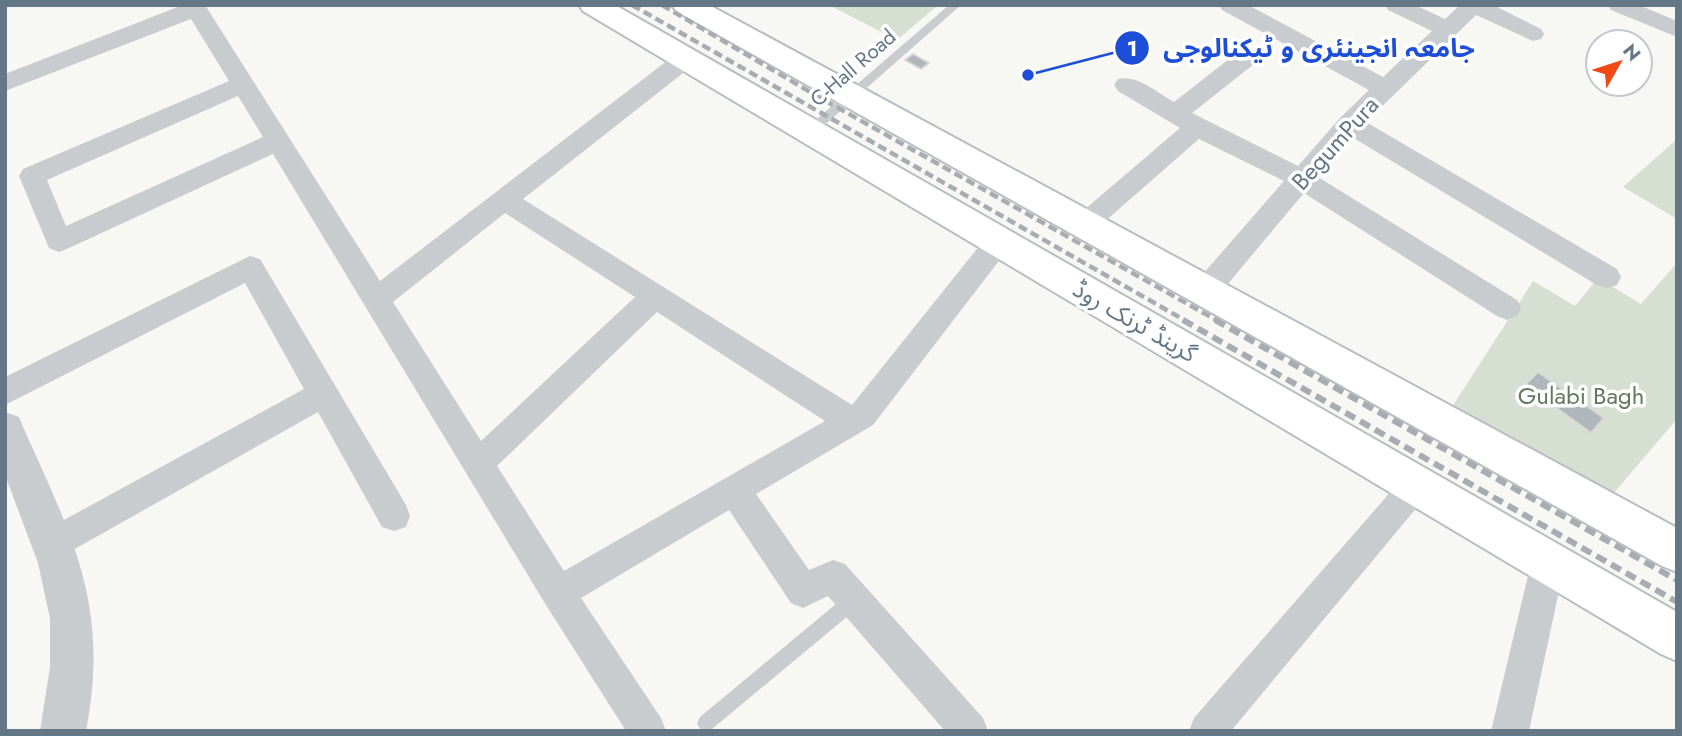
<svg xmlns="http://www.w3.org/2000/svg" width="1682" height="736" font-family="Jost,'Noto Sans Arabic',sans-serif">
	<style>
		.green { fill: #d7dfd3 }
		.building { fill: #afb7bd; stroke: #d8d8d5; stroke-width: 2 }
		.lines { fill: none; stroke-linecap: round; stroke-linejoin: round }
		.primary-casing { stroke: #b9bdc1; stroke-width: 4 }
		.service { fill: #c9cccf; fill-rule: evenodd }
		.minor { fill: #c9cccf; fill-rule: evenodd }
		.tertiary { fill: #c9cccf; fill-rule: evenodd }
		.primary { fill: #fff; fill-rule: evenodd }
		.rail-far1 { stroke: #a6acb2; stroke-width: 4.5; stroke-dasharray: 9 4.5; stroke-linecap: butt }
		.rail { stroke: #a6acb2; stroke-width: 6; stroke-dasharray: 11 6; stroke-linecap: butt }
		.labels { text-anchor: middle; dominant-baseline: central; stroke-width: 7; stroke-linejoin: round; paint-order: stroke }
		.far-street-label { font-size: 21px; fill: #637787; stroke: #fff }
		.street-label { font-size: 24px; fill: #637787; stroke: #fff }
		.park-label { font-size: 24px; fill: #64785e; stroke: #fff }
		.leader { fill: none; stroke: #1d4ed8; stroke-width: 2.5 }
		.callout-dot { fill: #1d4ed8; stroke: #fff; stroke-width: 2.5 }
		.mark-label { font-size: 21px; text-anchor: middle; font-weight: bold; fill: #fff }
		.callout-label { font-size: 26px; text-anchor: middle; font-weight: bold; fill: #1d4ed8; stroke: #fff; stroke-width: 7; stroke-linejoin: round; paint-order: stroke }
	</style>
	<rect width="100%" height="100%" fill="#f7f7f3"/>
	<g class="green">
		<path d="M 829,5 L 938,5 L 897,40 Z"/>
		<path d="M 1677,139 L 1677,219 L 1623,187 Z"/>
		<path d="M 1677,263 L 1677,419 L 1601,508 L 1443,421 L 1533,281 L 1575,306 L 1598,278 L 1641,304 Z"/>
	</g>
	<g class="building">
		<path d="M 913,54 L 929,63 L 921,69 L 905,60 Z"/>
		<path d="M 1538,372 L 1604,418 L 1591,433 L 1525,385 Z"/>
	</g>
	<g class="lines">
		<g class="primary-casing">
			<g id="primary">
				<path d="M 579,5 L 615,5 L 1677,612 L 1677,661 L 1661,654 L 583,11 Z"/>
				<path d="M 672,5 L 709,5 L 1677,528 L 1677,572 L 1662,566 L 676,11 Z"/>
			</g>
		</g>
		<g class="service">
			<path d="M 949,5 L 961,5 L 812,136 L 804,136 L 804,130 Z"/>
			<path d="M 854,592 L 860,594 L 862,600 L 860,606 L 712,729 L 700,729 L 697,723 L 700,717 L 848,594 Z"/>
		</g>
		<g class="minor">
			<path d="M 183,5 L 205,5 L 380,281 L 676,54 L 684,52 L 692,54 L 696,60 L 692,66 L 523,199 L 852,405 L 988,235 L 998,231 L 1008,235 L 1012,242 L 1008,249 L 873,425 L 756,494 L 809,570 L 833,560 L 845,564 L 983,718 L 988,731 L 945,731 L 828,596 L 803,608 L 791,603 L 729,510 L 581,598 L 661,718 L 666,731 L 626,731 L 546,605 L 273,154 L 69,248 L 59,252 L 49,248 L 19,176 L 23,169 L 229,81 L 191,19 L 5,91 L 5,74 ZM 238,96 L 263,137 L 66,226 L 47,180 ZM 505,213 L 635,297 L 481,441 L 393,302 ZM 657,312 L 825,421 L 564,571 L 497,466 Z"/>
			<path d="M 1219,5 L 1248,5 L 1383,77 L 1432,31 L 1388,10 L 1385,5 L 1415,5 L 1445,19 L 1460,5 L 1493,5 L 1541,29 L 1544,34 L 1541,39 L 1533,41 L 1476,15 L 1366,122 L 1617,269 L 1621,277 L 1617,285 L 1607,288 L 1597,285 L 1352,137 L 1318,177 L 1517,300 L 1521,308 L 1517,316 L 1507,320 L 1497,316 L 1304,193 L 1216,298 L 1206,301 L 1196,298 L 1192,290 L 1196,282 L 1284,181 L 1199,139 L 1095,230 L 1086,233 L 1077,230 L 1073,223 L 1077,216 L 1180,128 L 1118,91 L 1114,85 L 1118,79 C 1137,74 1158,93 1174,102 L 1238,52 L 1246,50 L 1254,52 L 1258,58 L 1254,64 L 1192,113 L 1298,166 L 1340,118 L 1369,90 L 1222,10 Z"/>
			<path d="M 1608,5 L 1639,5 L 1677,21 L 1677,37 L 1611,10 Z"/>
			<path d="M 250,256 L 260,259 L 406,505 L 410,516 L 406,527 L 394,531 L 382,527 L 318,412 L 64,555 L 52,560 L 40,555 L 35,544 L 40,533 L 304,389 L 245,283 L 5,405 L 5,377 Z"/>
			<path d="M 1417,469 L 1428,474 L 1433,484 L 1428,494 L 1231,731 L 1189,731 L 1194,718 L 1406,474 Z"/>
			<path d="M 1548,547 L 1560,552 L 1565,563 L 1529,731 L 1491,731 L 1531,563 L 1536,552 Z"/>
		</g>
		<path class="tertiary" d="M 5,412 L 19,417 L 24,429 C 73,539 110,606 86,731 L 40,731 L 50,667 L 50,618 L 38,563 L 5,475 Z"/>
		<use href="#primary" class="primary"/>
		<g class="rail-far1">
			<path d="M 632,5 L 1186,321"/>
			<path d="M 662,5 L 817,96 L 1218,321"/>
		</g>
		<g class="rail">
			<path d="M 1183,320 L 1677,602"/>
			<path d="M 1215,320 L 1677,580"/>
		</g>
	</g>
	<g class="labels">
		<g class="far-street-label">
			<text transform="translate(853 68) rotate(-41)">C-Hall Road</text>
		</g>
		<g class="street-label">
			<text transform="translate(1335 143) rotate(-48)">BegumPura</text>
			<text transform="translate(1135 321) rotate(30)">گرینڈ ٹرنک روڈ</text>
		</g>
		<g class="park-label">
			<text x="1581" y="395">Gulabi Bagh</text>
		</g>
	</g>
	<path class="leader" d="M1028 75L1132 48"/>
	<g class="callout-dot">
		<circle cx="1028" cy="75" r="7"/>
		<circle cx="1132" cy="48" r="18"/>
	</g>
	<g class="mark-label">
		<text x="1132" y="56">1</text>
	</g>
	<g class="callout-label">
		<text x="1319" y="57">جامعہ انجینئری و ٹیکنالوجی</text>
	</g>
	<rect width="1682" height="736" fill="none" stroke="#637787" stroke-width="14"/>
	<g transform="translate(1619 63) rotate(51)"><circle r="33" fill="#ffffff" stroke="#c1c9cf" stroke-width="2"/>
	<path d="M0-5L12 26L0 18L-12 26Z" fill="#f24a17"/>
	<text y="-10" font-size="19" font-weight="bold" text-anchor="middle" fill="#637787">N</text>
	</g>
</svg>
